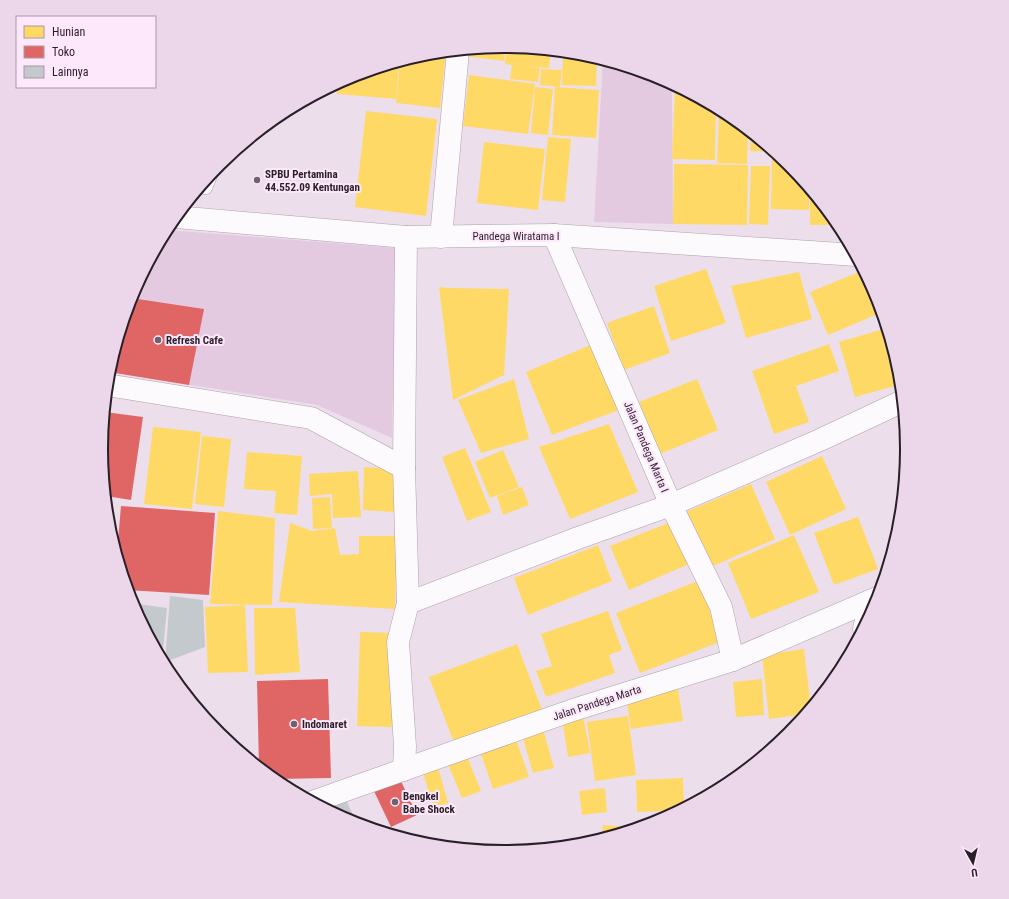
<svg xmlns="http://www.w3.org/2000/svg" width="1009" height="899" font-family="'Roboto Condensed',sans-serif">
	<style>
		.green { fill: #e3cae1 }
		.homes { fill: #ffd966 }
		.shops { fill: #e06666 }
		.building { fill: #c3c9cd }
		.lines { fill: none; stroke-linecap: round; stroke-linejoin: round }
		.service-casing { stroke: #ada1ac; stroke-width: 13 }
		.minor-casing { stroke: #ada1ac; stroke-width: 23 }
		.tertiary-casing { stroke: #ada1ac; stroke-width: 23 }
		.service { stroke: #fcfafc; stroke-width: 12 }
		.minor { stroke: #fcfafc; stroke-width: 22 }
		.tertiary { stroke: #fcfafc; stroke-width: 22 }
		.poi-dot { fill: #6e626d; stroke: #fde7fb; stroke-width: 1.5 }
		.labels { text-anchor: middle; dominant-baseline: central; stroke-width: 4; stroke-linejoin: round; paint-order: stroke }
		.poi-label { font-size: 11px; font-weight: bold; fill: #291f28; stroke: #fde7fb; text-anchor: start }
		.street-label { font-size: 11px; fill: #291f28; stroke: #fde7fb }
		.rim { fill: none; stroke: #291f28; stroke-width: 2 }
	</style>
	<rect width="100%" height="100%" fill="#eddeec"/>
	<g class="green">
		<path d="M 603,60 L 659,77 L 672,84 L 673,224 L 594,222 Z"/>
		<path d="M 167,230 L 396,248 L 392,438 L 317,405 L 109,372 L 132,295 Z"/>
	</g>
	<g class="homes">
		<path d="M 505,46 L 506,46 L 504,61 L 463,56 L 463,50 Z"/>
		<path d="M 507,46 L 551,51 L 549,68 L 524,66 L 540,68 L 538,82 L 510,79 L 512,65 L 505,64 Z"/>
		<path d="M 446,52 L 440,108 L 396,103 L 400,61 L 426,54 Z"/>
		<path d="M 563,52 L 583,54 L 597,58 L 596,86 L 562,85 Z"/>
		<path d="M 399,62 L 396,99 L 337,94 L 338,83 L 350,77 Z"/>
		<path d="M 541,69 L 562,70 L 560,87 L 540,85 Z"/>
		<path d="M 469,75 L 535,84 L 528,134 L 463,126 Z"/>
		<path d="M 675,85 L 716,107 L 715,160 L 672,159 Z"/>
		<path d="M 535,87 L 553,89 L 548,135 L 531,133 Z"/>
		<path d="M 555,87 L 599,90 L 596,138 L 552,135 Z"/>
		<path d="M 366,111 L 437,119 L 426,216 L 355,207 Z"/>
		<path d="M 719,113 L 729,114 L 748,130 L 747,164 L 717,163 Z"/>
		<path d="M 751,132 L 775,152 L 750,151 Z"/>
		<path d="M 548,137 L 571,139 L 565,202 L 542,200 Z"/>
		<path d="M 484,142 L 545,149 L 538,210 L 477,203 Z"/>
		<path d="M 772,156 L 780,156 L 790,164 L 809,188 L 809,210 L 771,209 Z"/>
		<path d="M 674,164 L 748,165 L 747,225 L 673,224 Z"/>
		<path d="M 751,166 L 770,166 L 768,225 L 749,224 Z"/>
		<path d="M 810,189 L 835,219 L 834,225 L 810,225 Z"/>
		<path d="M 706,269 L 726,323 L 671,341 L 654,286 Z"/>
		<path d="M 864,270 L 877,295 L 883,312 L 828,335 L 810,292 Z"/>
		<path d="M 799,272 L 812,319 L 746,338 L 731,286 Z"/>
		<path d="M 439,287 L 448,288 L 509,289 L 504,375 L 453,400 Z"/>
		<path d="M 654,306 L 670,353 L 624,370 L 607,323 Z"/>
		<path d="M 887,328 L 900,371 L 902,384 L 855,397 L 839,342 Z"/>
		<path d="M 593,344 L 619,410 L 552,435 L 526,372 Z"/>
		<path d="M 829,344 L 839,371 L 796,386 L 809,422 L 774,434 L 752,371 Z"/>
		<path d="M 514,379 L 529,439 L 481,453 L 458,400 Z"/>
		<path d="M 697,379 L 718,430 L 660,454 L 639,402 Z"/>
		<path d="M 609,424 L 638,492 L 570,519 L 539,447 Z"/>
		<path d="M 153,427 L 201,432 L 192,509 L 144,504 Z"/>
		<path d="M 202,436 L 231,439 L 224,507 L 195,504 Z"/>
		<path d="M 465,448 L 491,512 L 467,521 L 442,457 Z"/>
		<path d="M 503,450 L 519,487 L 490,498 L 475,462 Z"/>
		<path d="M 247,452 L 302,456 L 297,515 L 274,513 L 276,491 L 244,489 Z"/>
		<path d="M 822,456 L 846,509 L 790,535 L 766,482 Z"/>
		<path d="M 364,467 L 393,469 L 394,512 L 363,510 Z"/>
		<path d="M 358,471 L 361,517 L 333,518 L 332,494 L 310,496 L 309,474 Z"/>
		<path d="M 751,484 L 775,539 L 711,567 L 686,512 Z"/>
		<path d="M 522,487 L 529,505 L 503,515 L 497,496 Z"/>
		<path d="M 330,497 L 332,528 L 313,529 L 312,498 Z"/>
		<path d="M 218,511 L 275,518 L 272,605 L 210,604 Z"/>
		<path d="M 858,517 L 878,569 L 834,585 L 814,533 Z"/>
		<path d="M 671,522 L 689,564 L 629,590 L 610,546 Z"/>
		<path d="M 290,523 L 312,531 L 335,528 L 340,555 L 359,554 L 359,536 L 397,536 L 395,609 L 279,602 Z"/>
		<path d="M 794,535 L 819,592 L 751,619 L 728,563 Z"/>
		<path d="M 598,545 L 612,581 L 528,615 L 514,578 Z"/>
		<path d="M 698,581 L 722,641 L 640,673 L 616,613 Z"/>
		<path d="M 245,605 L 248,672 L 208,673 L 205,607 Z"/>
		<path d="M 254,608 L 295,608 L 300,672 L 255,675 Z"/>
		<path d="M 608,611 L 622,650 L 609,655 L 615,673 L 546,697 L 536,671 L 552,666 L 541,634 Z"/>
		<path d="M 360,632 L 394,633 L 392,727 L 357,726 Z"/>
		<path d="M 517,644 L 544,715 L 456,748 L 429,677 Z"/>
		<path d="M 804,649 L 811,709 L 807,714 L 769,719 L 762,655 Z"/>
		<path d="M 762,679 L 764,715 L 736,717 L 733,682 Z"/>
		<path d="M 678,689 L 683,721 L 631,729 L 626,697 Z"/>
		<path d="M 583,715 L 590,753 L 568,757 L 562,718 Z"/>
		<path d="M 628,716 L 636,775 L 595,781 L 587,722 Z"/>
		<path d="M 543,729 L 554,768 L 533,773 L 522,735 Z"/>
		<path d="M 515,736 L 529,777 L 493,789 L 479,748 Z"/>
		<path d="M 466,754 L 481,791 L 462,798 L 447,762 Z"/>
		<path d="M 438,767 L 448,803 L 433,807 L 423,772 Z"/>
		<path d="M 683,778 L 684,809 L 681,810 L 637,812 L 636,780 Z"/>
		<path d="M 605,788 L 607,812 L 582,815 L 579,791 Z"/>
		<path d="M 603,825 L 627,827 L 626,832 L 601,840 Z"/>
	</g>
	<g class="shops">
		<path d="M 131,298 L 204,309 L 189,385 L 109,372 Z"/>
		<path d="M 105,412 L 143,417 L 131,500 L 106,496 L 101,449 Z"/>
		<path d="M 121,506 L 215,513 L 209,595 L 127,590 L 112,540 L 118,541 Z"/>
		<path d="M 328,679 L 331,778 L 273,779 L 259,767 L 257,681 Z"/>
		<path d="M 399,777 L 417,815 L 391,827 L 373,789 Z"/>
	</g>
	<g class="building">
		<path d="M 107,507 L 114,508 L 111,537 L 109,528 Z"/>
		<path d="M 170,596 L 203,600 L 205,647 L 165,662 Z"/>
		<path d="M 131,603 L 167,608 L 162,661 L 132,604 Z"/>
		<path d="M 343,794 L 358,825 L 350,822 L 319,806 Z"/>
	</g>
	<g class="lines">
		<g class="service-casing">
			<path id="service" d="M 200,187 L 206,188 L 211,176"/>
		</g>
		<g class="minor-casing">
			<g id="minor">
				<path d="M 176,217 L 406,237 L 554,235 L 856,255"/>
				<path d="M 554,235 L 671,505 L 721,607 L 733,660"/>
				<path d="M 441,237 L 458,51"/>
				<path d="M 107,385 L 311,418 L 404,468"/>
				<path d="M 408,603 L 578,538 L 671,505 L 820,440 L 903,401"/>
				<path d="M 864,629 L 870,601"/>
				<path d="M 404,770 L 405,746 L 398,642 L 408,603 L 404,468 L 406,237"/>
			</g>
		</g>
		<g class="tertiary-casing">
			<path id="tertiary" d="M 312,802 L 573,710 L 733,660 L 879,597"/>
		</g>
		<use href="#service" class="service"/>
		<use href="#minor" class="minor"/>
		<use href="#tertiary" class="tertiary"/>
	</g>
	<g class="poi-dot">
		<circle cx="257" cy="180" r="4"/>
		<circle cx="158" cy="340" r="4"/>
		<circle cx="294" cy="724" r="4"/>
		<circle cx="395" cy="802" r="4"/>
	</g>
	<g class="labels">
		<g class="poi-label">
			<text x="265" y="174">SPBU Pertamina<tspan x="265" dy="13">44.552.09 Kentungan</tspan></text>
			<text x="166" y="340">Refresh Cafe</text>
			<text x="302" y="724">Indomaret</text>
			<text x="403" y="796">Bengkel<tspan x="403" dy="13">Babe Shock</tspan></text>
		</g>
		<g class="street-label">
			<text x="516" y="236">Pandega Wiratama I</text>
			<text transform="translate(646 447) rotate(67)">Jalan Pandega Marta I</text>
			<text transform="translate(597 703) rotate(-18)">Jalan Pandega Marta</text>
		</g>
	</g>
	<path d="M0 0H1009V899H0ZM108 449a396 396 0 1 1 792 0a396 396 0 1 1-792 0Z" fill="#ecd7ea" fill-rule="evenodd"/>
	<path class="rim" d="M108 449a396 396 0 1 1 792 0a396 396 0 1 1-792 0Z"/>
	<rect x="16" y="16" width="140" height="72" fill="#fde7fb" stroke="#a897a7"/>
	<rect x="24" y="26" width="20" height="12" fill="#ffd966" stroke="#a897a7"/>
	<text x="52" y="36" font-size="12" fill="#291f28">Hunian</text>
	<rect x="24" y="46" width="20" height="12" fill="#e06666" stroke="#a897a7"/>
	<text x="52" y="56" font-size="12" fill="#291f28">Toko</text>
	<rect x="24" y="66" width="20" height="12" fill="#c3c9cd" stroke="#a897a7"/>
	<text x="52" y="76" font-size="12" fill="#291f28">Lainnya</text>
	<g transform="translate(973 863) rotate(172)" stroke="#fde7fb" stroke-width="3" paint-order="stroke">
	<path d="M0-3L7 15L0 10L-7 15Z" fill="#291f28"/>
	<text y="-6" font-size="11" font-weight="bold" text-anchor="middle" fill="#291f28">U</text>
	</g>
</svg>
